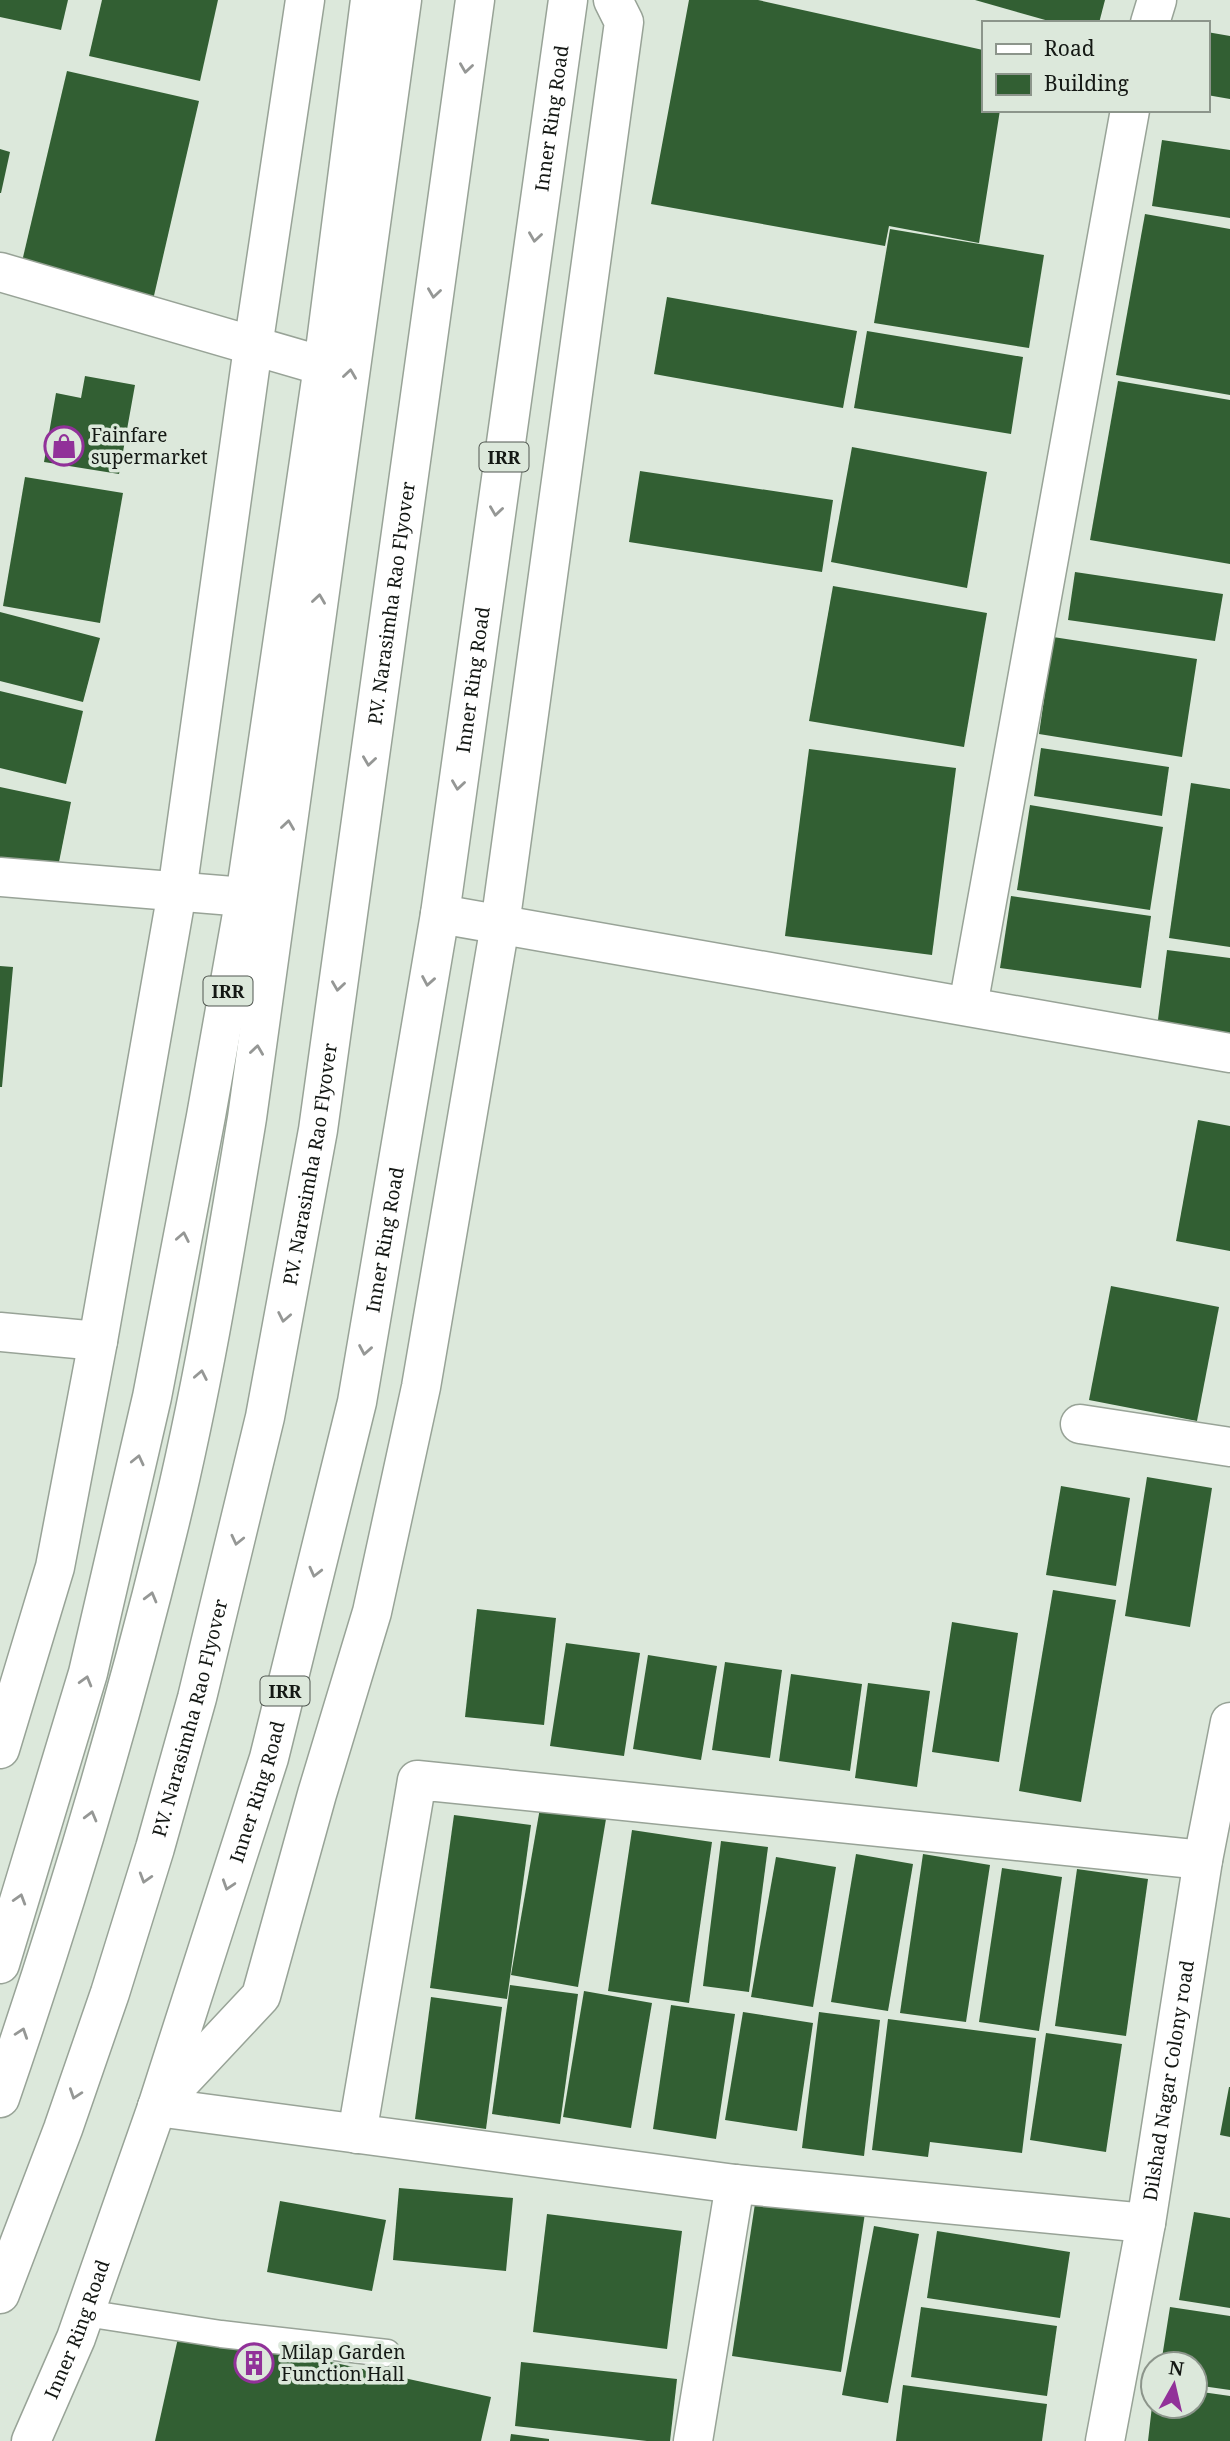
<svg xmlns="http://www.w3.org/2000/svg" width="1230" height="2441" font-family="'Noto Serif',serif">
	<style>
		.building { fill: #325f33 }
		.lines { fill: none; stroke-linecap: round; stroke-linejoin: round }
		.lane-casing { stroke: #98a397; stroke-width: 29 }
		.street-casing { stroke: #98a397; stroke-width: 41 }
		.secondary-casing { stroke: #98a397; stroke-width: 41 }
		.primary-casing { stroke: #98a397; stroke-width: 41 }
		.highway-casing { stroke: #98a397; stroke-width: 41 }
		.lane { stroke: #fff; stroke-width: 26 }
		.street { stroke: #fff; stroke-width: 38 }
		.secondary { stroke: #fff; stroke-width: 38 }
		.primary { stroke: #fff; stroke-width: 38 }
		.highway { stroke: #fff; stroke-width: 38 }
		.oneway { stroke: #959795 }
		.labels { text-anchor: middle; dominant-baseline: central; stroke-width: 7; stroke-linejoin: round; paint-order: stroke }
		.shield { fill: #dce8db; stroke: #505650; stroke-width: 2 }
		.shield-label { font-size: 18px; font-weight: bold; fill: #141814 }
		.street-label { font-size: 19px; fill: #141814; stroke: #dce8db }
		.poi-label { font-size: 19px; fill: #141814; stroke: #dce8db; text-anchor: start }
	</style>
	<rect width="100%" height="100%" fill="#dce8db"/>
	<g class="building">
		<path d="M 0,0 L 68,0 L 61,30 L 0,17 Z"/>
		<path d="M 102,0 L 218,0 L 200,81 L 89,56 Z"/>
		<path d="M 689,0 L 758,0 L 983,50 L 983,110 L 1000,110 L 979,243 L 889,226 L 885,246 L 651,204 Z"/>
		<path d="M 975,0 L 1105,0 L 1099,23 L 1056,23 Z"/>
		<path d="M 1207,32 L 1230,36 L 1230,99 L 1207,95 Z"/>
		<path d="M 67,71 L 199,101 L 153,300 L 20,270 Z"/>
		<path d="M 1162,140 L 1230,150 L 1230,218 L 1152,206 Z"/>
		<path d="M 0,149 L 10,152 L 1,193 L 0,193 Z"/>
		<path d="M 1145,214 L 1230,229 L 1230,395 L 1116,375 Z"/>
		<path d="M 890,229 L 1044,255 L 1029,348 L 874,323 Z"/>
		<path d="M 667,297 L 857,331 L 843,408 L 654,374 Z"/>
		<path d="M 867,331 L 1023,357 L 1011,434 L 854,408 Z"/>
		<path d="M 85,376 L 135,385 L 119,474 L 44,462 L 56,393 L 81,398 Z"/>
		<path d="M 1118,381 L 1230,400 L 1230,564 L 1090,540 Z"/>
		<path d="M 852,447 L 987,472 L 967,588 L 831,562 Z"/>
		<path d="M 640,471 L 833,500 L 822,572 L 629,542 Z"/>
		<path d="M 25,477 L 123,493 L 100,623 L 3,606 Z"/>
		<path d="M 1075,572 L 1223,594 L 1215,641 L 1068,620 Z"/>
		<path d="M 833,586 L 987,613 L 964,747 L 809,721 Z"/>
		<path d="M 0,612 L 100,638 L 83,702 L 0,681 Z"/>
		<path d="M 1053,637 L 1197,659 L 1182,757 L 1039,734 Z"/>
		<path d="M 0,691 L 83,711 L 66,784 L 0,768 Z"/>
		<path d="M 1041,748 L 1169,767 L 1162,816 L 1034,796 Z"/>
		<path d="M 809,749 L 956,768 L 932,955 L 785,936 Z"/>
		<path d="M 1191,783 L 1230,789 L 1230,947 L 1169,938 Z"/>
		<path d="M 0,787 L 71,802 L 57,872 L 0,860 Z"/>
		<path d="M 1030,805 L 1163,827 L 1150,910 L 1017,890 Z"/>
		<path d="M 1011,896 L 1151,916 L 1141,988 L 1000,968 Z"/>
		<path d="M 1167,950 L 1230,958 L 1230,1037 L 1157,1027 Z"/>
		<path d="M 0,966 L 13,967 L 2,1087 L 0,1087 Z"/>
		<path d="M 1198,1120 L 1230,1126 L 1230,1251 L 1176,1241 Z"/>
		<path d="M 1111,1286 L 1219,1307 L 1197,1421 L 1089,1400 Z"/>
		<path d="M 1147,1477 L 1212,1488 L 1190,1627 L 1125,1616 Z"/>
		<path d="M 1061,1486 L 1130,1498 L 1116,1586 L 1046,1575 Z"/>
		<path d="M 1053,1590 L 1116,1600 L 1081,1802 L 1019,1791 Z"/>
		<path d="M 477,1609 L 556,1618 L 544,1725 L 465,1717 Z"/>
		<path d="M 952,1622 L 1018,1633 L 999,1762 L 932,1752 Z"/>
		<path d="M 566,1643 L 640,1653 L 624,1756 L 550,1746 Z"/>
		<path d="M 648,1655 L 717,1666 L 701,1760 L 633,1749 Z"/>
		<path d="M 725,1662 L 782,1670 L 770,1758 L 712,1750 Z"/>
		<path d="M 791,1674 L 862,1684 L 850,1771 L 779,1761 Z"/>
		<path d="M 868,1683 L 930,1691 L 917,1787 L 855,1778 Z"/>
		<path d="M 540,1808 L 606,1819 L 578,1987 L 511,1975 Z"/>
		<path d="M 454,1815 L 531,1825 L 507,1999 L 430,1988 Z"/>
		<path d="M 632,1830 L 712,1842 L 689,2003 L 608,1991 Z"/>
		<path d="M 721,1841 L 768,1847 L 749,1992 L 703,1986 Z"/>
		<path d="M 856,1854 L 913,1864 L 888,2011 L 831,2002 Z"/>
		<path d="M 923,1854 L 990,1865 L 966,2022 L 900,2013 Z"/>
		<path d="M 776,1857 L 836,1867 L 813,2007 L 751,1997 Z"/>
		<path d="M 1002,1868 L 1062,1877 L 1039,2031 L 979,2022 Z"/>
		<path d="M 1077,1869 L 1148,1879 L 1126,2036 L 1055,2026 Z"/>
		<path d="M 510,1985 L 578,1994 L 560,2124 L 492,2114 Z"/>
		<path d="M 584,1991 L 652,2003 L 631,2128 L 563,2117 Z"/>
		<path d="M 431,1997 L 502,2007 L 486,2129 L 415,2119 Z"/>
		<path d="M 671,2005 L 735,2014 L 716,2139 L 653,2129 Z"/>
		<path d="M 743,2012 L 813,2023 L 797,2131 L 725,2120 Z"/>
		<path d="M 819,2012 L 880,2020 L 864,2156 L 802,2148 Z"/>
		<path d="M 888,2019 L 1036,2038 L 1022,2153 L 930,2142 L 928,2157 L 872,2150 Z"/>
		<path d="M 1046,2033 L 1122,2044 L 1106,2152 L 1030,2140 Z"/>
		<path d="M 1229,2087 L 1230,2087 L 1230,2137 L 1220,2135 Z"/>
		<path d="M 399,2188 L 513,2198 L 506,2271 L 393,2260 Z"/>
		<path d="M 756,2197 L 865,2213 L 841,2372 L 732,2356 Z"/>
		<path d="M 280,2201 L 386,2220 L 372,2291 L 267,2272 Z"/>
		<path d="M 1194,2212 L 1230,2218 L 1230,2308 L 1179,2300 Z"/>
		<path d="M 547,2214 L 682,2231 L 667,2349 L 533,2332 Z"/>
		<path d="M 874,2226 L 919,2234 L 888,2403 L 842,2395 Z"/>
		<path d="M 937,2231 L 1070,2252 L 1060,2318 L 927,2298 Z"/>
		<path d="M 921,2307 L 1057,2326 L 1047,2396 L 911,2377 Z"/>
		<path d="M 1170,2307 L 1230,2316 L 1230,2390 L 1195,2385 L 1195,2364 L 1161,2364 Z"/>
		<path d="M 180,2329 L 491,2397 L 481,2441 L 155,2441 Z"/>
		<path d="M 521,2362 L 677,2379 L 670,2441 L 647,2441 L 515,2426 Z"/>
		<path d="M 903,2385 L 1047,2404 L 1042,2441 L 896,2441 Z"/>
		<path d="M 1195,2391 L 1230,2396 L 1230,2441 L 1148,2441 L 1152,2406 L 1195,2406 Z"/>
		<path d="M 511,2434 L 549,2439 L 549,2441 L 510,2441 Z"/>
	</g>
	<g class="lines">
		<g class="lane-casing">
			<path id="lane" d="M 85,2313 L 221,2334 L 387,2353"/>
		</g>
		<g class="street-casing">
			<g id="street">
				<path d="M 1150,23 L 1157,0"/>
				<path d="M 0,272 L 323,366"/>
				<path d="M 440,914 L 1230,1053"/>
				<path d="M 968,1006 L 1130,110"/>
				<path d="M 0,1332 L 98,1341"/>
				<path d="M 1080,1424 L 1230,1447"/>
				<path d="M 0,1749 L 55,1567 L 98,1341 L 177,892 L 253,347 L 305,0"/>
				<path d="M 157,2107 L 261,1996 L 317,1794 L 372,1612 L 421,1387 L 500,925 L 624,22 L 613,0"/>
				<path d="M 157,2107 L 735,2184 L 1146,2223"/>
				<path d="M 357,2134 L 417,1780 L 1203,1860"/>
				<path d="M 693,2441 L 735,2184"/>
				<path id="s1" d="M 1105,2441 L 1146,2223 L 1203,1860 L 1230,1722"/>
			</g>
		</g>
		<g class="secondary-casing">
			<path id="secondary" d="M 0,877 L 245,897"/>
		</g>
		<g class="primary-casing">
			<g id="primary">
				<path d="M 0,1964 L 88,1673 L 152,1397 L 206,1116 L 245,897 L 323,366 L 370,0"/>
				<path id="s2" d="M 31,2441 L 76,2338 L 157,2107 L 269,1758 L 357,1402 L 440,914 L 568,0"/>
			</g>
		</g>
		<g class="highway-casing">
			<g id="highway">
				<path d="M 0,2098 C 64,1912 120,1725 167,1534 C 201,1397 224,1257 247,1118 L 402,0"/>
				<path id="s3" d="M 0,2294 L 63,2129 L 110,1993 L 155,1848 L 197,1698 L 265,1417 L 318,1130 L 475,0"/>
			</g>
		</g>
		<use href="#lane" class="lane"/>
		<use href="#street" class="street"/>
		<use href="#secondary" class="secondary"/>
		<use href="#primary" class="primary"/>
		<use href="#highway" class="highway"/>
	</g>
	<defs><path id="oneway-chevron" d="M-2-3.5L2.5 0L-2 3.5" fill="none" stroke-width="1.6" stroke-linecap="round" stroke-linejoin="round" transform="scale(1.75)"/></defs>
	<g class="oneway">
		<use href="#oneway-chevron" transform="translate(466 68) rotate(98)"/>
		<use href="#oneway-chevron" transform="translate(535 237) rotate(98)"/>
		<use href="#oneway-chevron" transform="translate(434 293) rotate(98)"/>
		<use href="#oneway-chevron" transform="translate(350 374) rotate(-82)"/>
		<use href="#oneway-chevron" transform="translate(496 511) rotate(98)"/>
		<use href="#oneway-chevron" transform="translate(319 599) rotate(-82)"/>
		<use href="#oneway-chevron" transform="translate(369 761) rotate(98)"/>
		<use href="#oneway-chevron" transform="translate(458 785) rotate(98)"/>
		<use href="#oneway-chevron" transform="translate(288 825) rotate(-82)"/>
		<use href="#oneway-chevron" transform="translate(428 981) rotate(100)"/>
		<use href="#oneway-chevron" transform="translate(338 986) rotate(98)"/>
		<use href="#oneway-chevron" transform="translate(257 1050) rotate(-82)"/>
		<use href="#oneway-chevron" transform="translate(183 1237) rotate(-79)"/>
		<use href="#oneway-chevron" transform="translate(284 1317) rotate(101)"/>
		<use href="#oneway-chevron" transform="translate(365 1350) rotate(100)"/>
		<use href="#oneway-chevron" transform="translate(201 1375) rotate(-79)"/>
		<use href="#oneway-chevron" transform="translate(138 1460) rotate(-77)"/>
		<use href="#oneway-chevron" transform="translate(237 1540) rotate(103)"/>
		<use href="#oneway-chevron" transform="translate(315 1572) rotate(104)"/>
		<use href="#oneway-chevron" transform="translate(151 1597) rotate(-75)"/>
		<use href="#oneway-chevron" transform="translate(86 1681) rotate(-74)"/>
		<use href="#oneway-chevron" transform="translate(91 1816) rotate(-75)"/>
		<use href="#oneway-chevron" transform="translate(145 1878) rotate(107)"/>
		<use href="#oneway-chevron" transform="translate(228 1885) rotate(108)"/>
		<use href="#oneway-chevron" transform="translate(20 1899) rotate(-73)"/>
		<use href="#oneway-chevron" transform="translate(22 2033) rotate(-71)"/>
		<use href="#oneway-chevron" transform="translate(75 2094) rotate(109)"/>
	</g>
	<defs>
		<g id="shop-ring" transform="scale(2.0125)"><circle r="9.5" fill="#dce8db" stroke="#913199" stroke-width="1.5"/><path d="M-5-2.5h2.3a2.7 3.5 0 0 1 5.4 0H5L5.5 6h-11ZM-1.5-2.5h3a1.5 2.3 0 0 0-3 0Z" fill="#913199"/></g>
		<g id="building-ring" transform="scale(2.0125)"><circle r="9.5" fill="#dce8db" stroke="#913199" stroke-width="1.5"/><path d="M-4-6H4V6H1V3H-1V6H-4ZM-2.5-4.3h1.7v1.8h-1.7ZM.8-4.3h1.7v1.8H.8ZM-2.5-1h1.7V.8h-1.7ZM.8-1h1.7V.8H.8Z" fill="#913199"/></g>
	</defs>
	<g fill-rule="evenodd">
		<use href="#shop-ring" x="64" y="446"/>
		<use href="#building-ring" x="254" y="2363"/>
	</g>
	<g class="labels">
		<g class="shield">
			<rect x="479.5" y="442.5" width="49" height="29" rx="5"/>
			<rect x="203.5" y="976.5" width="49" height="29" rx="5"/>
			<rect x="260.5" y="1676.5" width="49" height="29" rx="5"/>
		</g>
		<g class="shield-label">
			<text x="504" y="457">IRR</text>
			<text x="228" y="991">IRR</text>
			<text x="285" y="1691">IRR</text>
		</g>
		<g class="street-label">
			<text stroke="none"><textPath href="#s2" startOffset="2389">Inner Ring Road</textPath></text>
			<text stroke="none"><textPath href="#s3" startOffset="1741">P.V. Narasimha Rao Flyover</textPath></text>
			<text stroke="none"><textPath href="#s2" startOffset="1822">Inner Ring Road</textPath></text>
			<text stroke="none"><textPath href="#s3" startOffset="1174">P.V. Narasimha Rao Flyover</textPath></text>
			<text stroke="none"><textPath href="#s2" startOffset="1255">Inner Ring Road</textPath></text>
			<text stroke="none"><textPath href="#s3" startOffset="607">P.V. Narasimha Rao Flyover</textPath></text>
			<text stroke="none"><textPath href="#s2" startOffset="688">Inner Ring Road</textPath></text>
			<text stroke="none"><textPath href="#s1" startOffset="366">Dilshad Nagar Colony road</textPath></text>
			<text stroke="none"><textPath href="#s2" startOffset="121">Inner Ring Road</textPath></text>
		</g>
		<g class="poi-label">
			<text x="91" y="435">Fainfare<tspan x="91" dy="22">supermarket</tspan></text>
			<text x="281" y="2352">Milap Garden<tspan x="281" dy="22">Function Hall</tspan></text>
		</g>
	</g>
	<rect x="982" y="21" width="228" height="91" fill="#dce8db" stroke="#8c958b" stroke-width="2"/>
	<rect x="996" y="44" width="35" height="10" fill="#ffffff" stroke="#8c958b" stroke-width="2"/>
	<text x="1044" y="56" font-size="21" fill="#141814">Road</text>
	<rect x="996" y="74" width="35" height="21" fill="#325f33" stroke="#8c958b" stroke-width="2"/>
	<text x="1044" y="91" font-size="21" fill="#141814">Building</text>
	<g transform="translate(1174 2385) rotate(8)"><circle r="33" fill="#dce8db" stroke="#8c958b" stroke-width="2"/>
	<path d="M0-5L12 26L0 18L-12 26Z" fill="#913199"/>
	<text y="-10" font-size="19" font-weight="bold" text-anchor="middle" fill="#141814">N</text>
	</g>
</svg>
